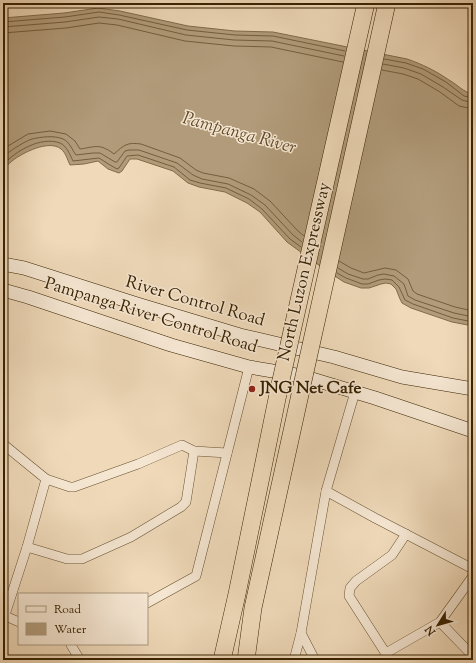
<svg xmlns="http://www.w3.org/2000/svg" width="476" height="663" font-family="'Sorts Mill Goudy',serif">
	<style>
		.water { fill: #b19b7a; stroke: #816b49 }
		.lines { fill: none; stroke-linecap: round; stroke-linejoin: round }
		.shore { stroke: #745e3d; stroke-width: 1 }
		.street-casing { stroke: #66502e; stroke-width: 10 }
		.secondary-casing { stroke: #382200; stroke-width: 14 }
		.highway-casing { stroke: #382200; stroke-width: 18 }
		.street { stroke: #f5e6d2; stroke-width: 9 }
		.secondary { stroke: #f5e6d2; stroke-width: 13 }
		.highway { stroke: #efd9b9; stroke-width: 17 }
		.highway-bridge-casing { stroke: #382200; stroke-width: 18; stroke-linecap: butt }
		.highway-bridge { stroke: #efd9b9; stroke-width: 17 }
		.poi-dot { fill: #8f2418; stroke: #f5e6d2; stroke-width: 1.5 }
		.labels { text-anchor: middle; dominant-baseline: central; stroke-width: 3; stroke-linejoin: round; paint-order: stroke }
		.street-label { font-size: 17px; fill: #382200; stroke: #f5e6d2 }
		.poi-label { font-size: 17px; font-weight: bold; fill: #382200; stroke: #f5e6d2; text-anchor: start }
		.water-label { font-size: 18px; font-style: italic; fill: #624c2b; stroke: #f5e6d2 }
	</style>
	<rect width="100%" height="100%" fill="#efd9b9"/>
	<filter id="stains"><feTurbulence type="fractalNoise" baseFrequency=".005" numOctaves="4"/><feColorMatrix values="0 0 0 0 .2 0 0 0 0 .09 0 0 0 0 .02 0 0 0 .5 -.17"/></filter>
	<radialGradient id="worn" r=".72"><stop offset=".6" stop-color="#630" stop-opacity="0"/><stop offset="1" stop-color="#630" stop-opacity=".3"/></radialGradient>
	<path class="water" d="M 98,8 L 120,11 L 188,26 L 235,31 L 273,32 L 407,59 C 422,64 436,71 449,80 C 458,85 463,92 473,94 L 473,326 L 452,322 L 411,308 L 402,303 L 400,299 L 396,289 L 391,284 L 386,283 L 381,284 L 369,288 L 361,288 L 344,282 L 327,271 L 287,242 L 260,212 L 247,203 L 225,192 L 199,187 L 188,183 L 173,171 L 137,159 L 130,159 L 122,171 L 119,173 L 108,169 L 98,161 L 84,164 L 70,165 C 67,159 66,153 61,149 C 49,139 22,153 12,161 C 8,164 6,167 3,170 L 3,18 L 64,13 Z"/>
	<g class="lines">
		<g class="shore">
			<path d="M 3,22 L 65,17 L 99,12 L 119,15 L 187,30 L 235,35 L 273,36 L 345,51"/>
			<path d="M 3,27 L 65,22 L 99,17 L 118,19 L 186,35 L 234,40 L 272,41 L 344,56"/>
			<path d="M 3,33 L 66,28 L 99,23 L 117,25 L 185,41 L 234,46 L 271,47 L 343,62"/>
			<path d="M 384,59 L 406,63 L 423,69 L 446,82 L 464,96 L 473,98"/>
			<path d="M 383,64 L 404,68 L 421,74 L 443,87 L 462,100 L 473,103"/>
			<path d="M 382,70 L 403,74 L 418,79 L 440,92 L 459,106 L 473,109"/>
			<path d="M 3,149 L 28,134 L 50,131 L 66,134 L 75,141 L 80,149 C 89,148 98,144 106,149 C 109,150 111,152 114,154 C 124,145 127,142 141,144 L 180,158 L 196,170 L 203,173 L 229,178 L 254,189 L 270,201 L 297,230 L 304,236"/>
			<path d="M 3,157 C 8,152 25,141 32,139 C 41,137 54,135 63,139 C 70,142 72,150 76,155 L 93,153 L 100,153 L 115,162 L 117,162 L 125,151 L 129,150 L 139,150 L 177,163 L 193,175 L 202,179 L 228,184 L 251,195 L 265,205 L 293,235 L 302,242"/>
			<path d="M 3,165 C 15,151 41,136 60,143 C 67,146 70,155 73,161 L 99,158 L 110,165 L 117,169 L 119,168 L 127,156 L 138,155 L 174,167 L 190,180 L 200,183 L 226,188 L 249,199 L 262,209 L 290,239 L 301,247"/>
			<path d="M 339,261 L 351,268 L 364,273 L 385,268 L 396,270 L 408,279 L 413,291 L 417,294 L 455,307 L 473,311"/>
			<path d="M 338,268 L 348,274 L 363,279 L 368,279 L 378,275 L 384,274 L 394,276 L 404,284 L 408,296 L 415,300 L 454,313 L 473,317"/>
			<path d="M 337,273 L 346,278 L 362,284 L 368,284 L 379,280 L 385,279 L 392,280 L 399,287 L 405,300 L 413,304 L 453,318 L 473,322"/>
		</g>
		<g class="street-casing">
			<g id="street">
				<path d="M 3,444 L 46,479 L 70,487 L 74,487 L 138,464 L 182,445 L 194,451 L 186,502 L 181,507 L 131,537 L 82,559 L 67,559 L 27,547"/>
				<path d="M 194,451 L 227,453"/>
				<path d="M 326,491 L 375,518 L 473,569"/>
				<path d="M 147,603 L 196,576 L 249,367"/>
				<path d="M 3,615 L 19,622"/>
				<path d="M 3,621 L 27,547 L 46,479"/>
				<path d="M 440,622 L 473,656"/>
				<path d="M 301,633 L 315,660"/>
				<path d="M 71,645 L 80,660"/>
				<path d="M 386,653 L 440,622 L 473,576"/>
				<path d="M 294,660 L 301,633 L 326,491 L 355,392"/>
				<path d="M 390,660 L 349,596 L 350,588 L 356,581 L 392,555 L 406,534"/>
			</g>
		</g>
		<g class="secondary-casing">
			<g id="secondary">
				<path d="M 3,264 L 24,268 L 137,304 L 240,335 L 334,357 L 402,377 L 473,389"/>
				<path d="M 3,290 L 28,297 L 171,345 L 249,367 L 302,376 L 375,398 L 473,431"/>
			</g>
		</g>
		<g class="highway-casing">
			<g id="highway">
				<path d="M 222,660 L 237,594 L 279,389"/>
				<path d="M 246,660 L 253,608 L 301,390"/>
			</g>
		</g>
		<use href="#street" class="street"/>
		<use href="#secondary" class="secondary"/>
		<use href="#highway" class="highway"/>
		<g class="highway-bridge-casing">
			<g id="highway-bridge">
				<path d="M 279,389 L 366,3"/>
				<path d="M 301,390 L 387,3"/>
			</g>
		</g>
		<use href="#highway-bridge" class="highway-bridge"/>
	</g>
	<circle class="poi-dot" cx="252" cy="389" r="4"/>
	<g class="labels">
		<g class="street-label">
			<text transform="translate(305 272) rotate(-77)">North Luzon Expressway</text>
			<text transform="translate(195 302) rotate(16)">River Control Road</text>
			<text transform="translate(151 316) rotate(17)">Pampanga River Control Road</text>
		</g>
		<g class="poi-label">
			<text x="260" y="389">JNG Net Cafe</text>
		</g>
		<g class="water-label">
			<text transform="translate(239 134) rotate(15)">Pampanga River</text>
		</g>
	</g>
	<rect width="476" height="663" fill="none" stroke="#efd9b9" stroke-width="16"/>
	<rect x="4" y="4" width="468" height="655" fill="none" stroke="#382200" stroke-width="2"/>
	<rect x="8" y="8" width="460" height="647" fill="none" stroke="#382200"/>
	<rect x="18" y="593" width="130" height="52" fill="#f5e6d2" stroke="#a9987e"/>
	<rect x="26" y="606" width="20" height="6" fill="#f5e6d2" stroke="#a9987e"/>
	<text x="54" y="613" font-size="12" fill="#382200">Road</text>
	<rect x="26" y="623" width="20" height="12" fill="#b19b7a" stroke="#a9987e"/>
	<text x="54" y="633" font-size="12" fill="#382200">Water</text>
	<g transform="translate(438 625) rotate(233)" stroke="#f5e6d2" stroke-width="3" paint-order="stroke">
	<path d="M0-3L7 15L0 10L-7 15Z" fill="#382200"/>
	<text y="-6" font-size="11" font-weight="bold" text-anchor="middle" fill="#382200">N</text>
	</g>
	<rect width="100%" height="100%" filter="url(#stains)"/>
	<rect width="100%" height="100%" fill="url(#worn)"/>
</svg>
